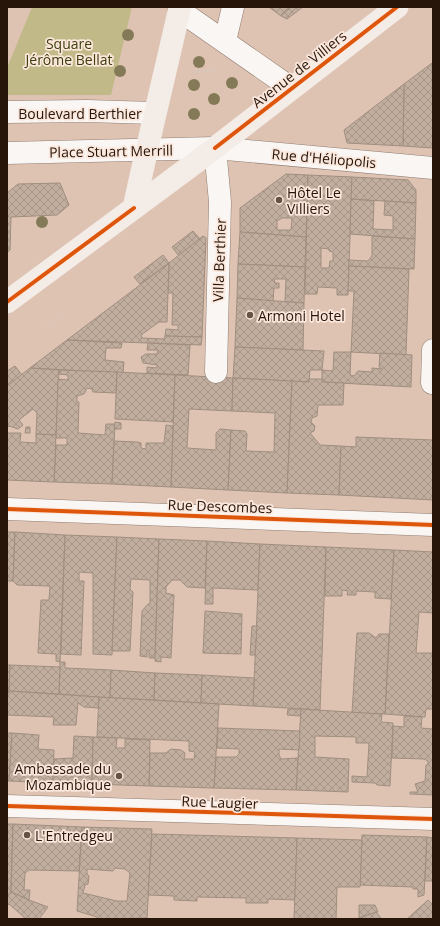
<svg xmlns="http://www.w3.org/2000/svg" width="440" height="926" font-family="'Open Sans',sans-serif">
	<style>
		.park { fill: #c2b989 }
		.building { fill: url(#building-cross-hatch); stroke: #a08e7f; fill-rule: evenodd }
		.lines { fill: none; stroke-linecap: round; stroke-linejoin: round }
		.minor-casing { stroke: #907d70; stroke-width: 23 }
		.major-casing { stroke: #f0e4dd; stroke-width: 23 }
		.path { stroke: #d3cbc6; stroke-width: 2.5; stroke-dasharray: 1 3; stroke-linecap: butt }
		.minor { stroke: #faf6f4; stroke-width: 22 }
		.major { stroke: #f3ece7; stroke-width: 22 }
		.cycleway-casing { stroke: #fbe7db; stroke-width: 6 }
		.cycleway { stroke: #de560c; stroke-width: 4 }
		.tree { fill: #857a58 }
		.poi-dot { fill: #675245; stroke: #fbe7db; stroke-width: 1.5 }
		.labels { text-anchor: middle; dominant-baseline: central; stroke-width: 3.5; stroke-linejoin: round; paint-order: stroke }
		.park-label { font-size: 14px; fill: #3c3f0d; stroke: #fbe7db }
		.street-label { font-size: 14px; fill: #27150a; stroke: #fbe7db }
		.poi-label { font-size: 14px; fill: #27150a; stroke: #fbe7db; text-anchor: start }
	</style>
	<defs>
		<pattern id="building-cross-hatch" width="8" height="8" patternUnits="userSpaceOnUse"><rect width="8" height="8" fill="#c1ae9f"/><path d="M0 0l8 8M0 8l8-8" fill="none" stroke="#a69588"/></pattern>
	</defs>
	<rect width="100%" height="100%" fill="#dec3b3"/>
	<path class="park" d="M 32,7 L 132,7 L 111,95 L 8,95 L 7,68 Z"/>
	<g class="building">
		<path d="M 269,7 L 291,7 L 281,16 Z"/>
		<path d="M 291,7 L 303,7 L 287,19 L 281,16 Z"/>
		<path d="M 432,63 L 433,148 L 403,146 L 404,84 Z"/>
		<path d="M 404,84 L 403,146 L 347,143 L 344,130 Z"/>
		<path d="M 286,174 L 308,175 L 306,237 L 240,232 L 240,208 ZM 282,218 L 292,218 L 291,230 L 277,230 L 277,221 Z"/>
		<path d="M 308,175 L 352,177 L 348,295 L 337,295 L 337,288 L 318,287 L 317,294 L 305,294 ZM 321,248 L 329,249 L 329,251 L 333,252 L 333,261 L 330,261 L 329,268 L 321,268 Z"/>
		<path d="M 352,177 L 408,180 L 416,190 L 416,203 L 351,199 Z"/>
		<path d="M 60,183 L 69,205 L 57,215 L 11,217 L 10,250 L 7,253 L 7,193 L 18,184 Z"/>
		<path d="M 351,199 L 374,201 L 373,229 L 393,230 L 393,216 L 384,215 L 385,201 L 416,203 L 415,239 L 350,234 Z"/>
		<path d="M 193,231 L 200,239 L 179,256 L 172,247 Z"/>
		<path d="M 240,232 L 306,237 L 305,267 L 238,264 Z"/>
		<path d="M 203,236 L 206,238 L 202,337 L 165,336 L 166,329 L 178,330 L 178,325 L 172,325 L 173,293 L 168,293 L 169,263 Z"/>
		<path d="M 372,236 L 415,239 L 414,269 L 349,266 L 349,260 L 368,261 L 372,256 Z"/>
		<path d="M 163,255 L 169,263 L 140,284 L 134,277 Z"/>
		<path d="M 169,263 L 167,322 L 159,322 L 141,335 L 142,338 L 164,339 L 165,336 L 202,337 L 201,345 L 67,340 Z"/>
		<path d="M 238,264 L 305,267 L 304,303 L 285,302 L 286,279 L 274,279 L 275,283 L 279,283 L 279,288 L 274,288 L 273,301 L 237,298 Z"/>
		<path d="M 349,266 L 409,269 L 406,355 L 351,352 L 354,291 L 348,291 Z"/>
		<path d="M 237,298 L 304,303 L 303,350 L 235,347 Z"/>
		<path d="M 67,340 L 122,343 L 121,348 L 106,348 L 105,360 L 124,362 L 123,373 L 30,368 Z"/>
		<path d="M 148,343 L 190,345 L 188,375 L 147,373 L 147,367 L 157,368 L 157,365 L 143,363 L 141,357 L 146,354 L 157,354 L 158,350 L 147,350 Z"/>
		<path d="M 235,347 L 324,351 L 322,370 L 310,370 L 309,382 L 233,378 Z"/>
		<path d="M 334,352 L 351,352 L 350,375 L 354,376 L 358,371 L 372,372 L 372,368 L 382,369 L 379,367 L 380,353 L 412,355 L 411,387 L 322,382 L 322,370 L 333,371 Z"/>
		<path d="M 15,366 L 22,375 L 7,386 L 7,371 Z"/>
		<path d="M 30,368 L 59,370 L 56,435 L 36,434 L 37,413 L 33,409 L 19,420 L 23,425 L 18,429 L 9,426 L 7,428 L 7,386 Z"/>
		<path d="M 59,370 L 117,372 L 116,393 L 93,392 L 92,389 L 87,388 L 84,394 L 77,396 L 77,402 L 79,402 L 78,433 L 105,435 L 106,424 L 115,424 L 112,484 L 54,482 L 56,445 L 67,445 L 67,438 L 56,438 L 58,379 L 68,380 L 68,375 L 58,374 Z"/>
		<path d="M 117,372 L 175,375 L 173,422 L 115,419 Z"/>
		<path d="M 175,375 L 233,378 L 232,411 L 189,409 L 187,448 L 216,450 L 216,433 L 220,429 L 231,430 L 228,490 L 171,487 Z"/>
		<path d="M 233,378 L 292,381 L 287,493 L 228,490 L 231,430 L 245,431 L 247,434 L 246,451 L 274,452 L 275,413 L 232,411 Z"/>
		<path d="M 309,379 L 322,379 L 322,382 L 344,383 L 343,405 L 318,405 L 317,416 L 312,418 L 311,422 L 315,426 L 314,431 L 310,433 L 320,445 L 341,446 L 339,495 L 287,493 L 292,381 L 309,382 Z"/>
		<path d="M 115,422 L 121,423 L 121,429 L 114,429 Z"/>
		<path d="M 166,425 L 173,426 L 171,487 L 112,484 L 114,441 L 137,442 L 141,443 L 141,448 L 146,449 L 146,443 L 164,443 Z"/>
		<path d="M 26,427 L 30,427 L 30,433 L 25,433 Z"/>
		<path d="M 7,433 L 21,433 L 20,442 L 36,443 L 36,434 L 56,435 L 54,482 L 7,480 Z"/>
		<path d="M 356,437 L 433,440 L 433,500 L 339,495 L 341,446 L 356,447 Z"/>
		<path d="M 7,532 L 15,532 L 13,581 L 7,581 Z"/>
		<path d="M 15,532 L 65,535 L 60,662 L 56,661 L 56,654 L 38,653 L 41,600 L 49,600 L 50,586 L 17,585 L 13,581 Z"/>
		<path d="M 65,535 L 117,537 L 112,655 L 93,654 L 93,573 L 79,572 L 79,581 L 84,581 L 81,655 L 61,654 Z"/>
		<path d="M 117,537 L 159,539 L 155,658 L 149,658 L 149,651 L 147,650 L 147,657 L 140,656 L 142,611 L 148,604 L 150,604 L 150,580 L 131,579 L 130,589 L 133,592 L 130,651 L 112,651 Z"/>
		<path d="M 159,539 L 207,541 L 205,588 L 187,587 L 180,580 L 172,580 L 166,587 L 166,593 L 174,595 L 171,658 L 161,657 L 161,662 L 155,661 L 155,658 Z"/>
		<path d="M 207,541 L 260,544 L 258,590 L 213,588 L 213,604 L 205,604 Z"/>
		<path d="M 260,544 L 326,547 L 320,710 L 253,706 Z"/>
		<path d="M 326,547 L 394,550 L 391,599 L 375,598 L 375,592 L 356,591 L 356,595 L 347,595 L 348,591 L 342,590 L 342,596 L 325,596 Z"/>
		<path d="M 394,550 L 433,552 L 433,613 L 419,612 L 416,653 L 433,653 L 433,709 L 426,709 L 425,717 L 385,714 Z"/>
		<path d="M 205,611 L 242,614 L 241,654 L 203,653 Z"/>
		<path d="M 252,626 L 257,626 L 255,655 L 250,655 Z"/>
		<path d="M 357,633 L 369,633 L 376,638 L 379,634 L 389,634 L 385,714 L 352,713 Z"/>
		<path d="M 60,662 L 65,662 L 65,668 L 111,670 L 110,698 L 59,694 Z"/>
		<path d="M 7,665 L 10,665 L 9,693 L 7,693 Z"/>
		<path d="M 10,665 L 60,667 L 59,694 L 9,691 Z"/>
		<path d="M 111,670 L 155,673 L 154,700 L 110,698 Z"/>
		<path d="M 155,673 L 202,675 L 201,703 L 154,700 Z"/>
		<path d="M 202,675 L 254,678 L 253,706 L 201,703 Z"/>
		<path d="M 9,691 L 99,697 L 99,708 L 84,707 L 78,703 L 76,725 L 53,725 L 54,717 L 7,715 L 7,693 L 9,693 Z"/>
		<path d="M 99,697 L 219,704 L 214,788 L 149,786 L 150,753 L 166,753 L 171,749 L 181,750 L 185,753 L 184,759 L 194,759 L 195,752 L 189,751 L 189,741 L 97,737 Z"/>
		<path d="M 288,709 L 301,709 L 300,716 L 287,715 Z"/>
		<path d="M 301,709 L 382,714 L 381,722 L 393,723 L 390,786 L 377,785 L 375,783 L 352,782 L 352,776 L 367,777 L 369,743 L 356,743 L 356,737 L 315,736 L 315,757 L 349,759 L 348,792 L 296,790 Z"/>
		<path d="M 404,716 L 422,717 L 421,728 L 433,729 L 433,795 L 410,794 L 410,792 L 418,792 L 415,784 L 425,781 L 426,765 L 428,765 L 428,761 L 424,759 L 392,758 L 393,726 L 404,727 Z"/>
		<path d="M 218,728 L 300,731 L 299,750 L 279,749 L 279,755 L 281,759 L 298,758 L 296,790 L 214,788 L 216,757 L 236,757 L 239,754 L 239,749 L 217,748 Z"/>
		<path d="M 7,733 L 12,733 L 9,781 L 7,781 Z"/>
		<path d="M 12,733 L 39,735 L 38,749 L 54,750 L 53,783 L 9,781 Z"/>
		<path d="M 74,736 L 93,737 L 92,784 L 53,783 L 54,759 L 73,758 Z"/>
		<path d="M 93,737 L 117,738 L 116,748 L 125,748 L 125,739 L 150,740 L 149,786 L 92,784 Z"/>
		<path d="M 7,824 L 13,824 L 11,892 L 7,897 Z"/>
		<path d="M 13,824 L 82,827 L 79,871 L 29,870 L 25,873 L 24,890 L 30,890 L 29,900 L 11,892 Z"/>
		<path d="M 82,827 L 152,829 L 147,918 L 97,919 L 97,917 L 77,911 ZM 115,868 L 125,869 L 130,873 L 127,901 L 117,901 L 83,893 L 85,885 L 88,884 L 89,876 L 87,874 L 87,869 L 113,871 Z"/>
		<path d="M 152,834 L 297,838 L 295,900 L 268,899 L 268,903 L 246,903 L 246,898 L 197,897 L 197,901 L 174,900 L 174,896 L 148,895 Z"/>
		<path d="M 362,835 L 427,837 L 424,895 L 418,897 L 418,889 L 413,889 L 413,887 L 360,885 Z"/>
		<path d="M 427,837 L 433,838 L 433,881 L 425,881 Z"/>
		<path d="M 297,838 L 362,840 L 360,887 L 337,887 L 336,919 L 294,919 Z"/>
		<path d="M 11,892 L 29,900 L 48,907 L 39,919 L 26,919 L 9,904 L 7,906 L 7,897 Z"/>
		<path d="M 428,900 L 433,905 L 433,919 L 407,919 Z"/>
		<path d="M 359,905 L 375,905 L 378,912 L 359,918 Z"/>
		<path d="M 376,912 L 382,919 L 358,919 L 359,918 Z"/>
	</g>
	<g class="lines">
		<g class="minor-casing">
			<g id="minor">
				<path d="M 179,10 L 291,88"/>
				<path d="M 225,41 L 233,7"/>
				<path d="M 7,112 L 87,111 L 154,113"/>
				<path d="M 215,148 L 220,202 L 216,372"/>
				<path d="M 7,153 L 215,148 L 433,168"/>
				<path d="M 432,383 L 433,350"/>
				<path d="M 7,509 L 433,525"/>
				<path d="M 7,806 L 433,819"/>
			</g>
		</g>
		<g class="major-casing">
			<g id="major">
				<path d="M 134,208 C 148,141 165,74 180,7"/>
				<path d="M 7,302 L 215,148 L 397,7"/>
			</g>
		</g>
		<g class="path">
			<path d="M 191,72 L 218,70"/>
			<path d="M 47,327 L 65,314"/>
		</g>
		<use href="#minor" class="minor"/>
		<use href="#major" class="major"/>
		<g class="cycleway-casing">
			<g id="cycleway">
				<path d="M 215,148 L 397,7"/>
				<path d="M 7,302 L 134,208"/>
				<path d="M 7,509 L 433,525"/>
				<path d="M 7,806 L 433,819"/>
			</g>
		</g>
		<use href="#cycleway" class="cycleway"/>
	</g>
	<g class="tree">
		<circle cx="128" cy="35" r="6"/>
		<circle cx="199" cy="62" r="6"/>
		<circle cx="120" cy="71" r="6"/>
		<circle cx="232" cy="83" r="6"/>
		<circle cx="194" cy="85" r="6"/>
		<circle cx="214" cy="99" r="6"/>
		<circle cx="194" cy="114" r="6"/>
		<circle cx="42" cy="222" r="6"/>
	</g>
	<g class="poi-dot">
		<circle cx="279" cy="200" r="4"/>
		<circle cx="250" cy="315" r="4"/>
		<circle cx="119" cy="776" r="4"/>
		<circle cx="27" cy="835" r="4"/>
	</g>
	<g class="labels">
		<g class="park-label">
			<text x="69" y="43">Square<tspan x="69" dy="16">Jérôme Bellat</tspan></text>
		</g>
		<g class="street-label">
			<text transform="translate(299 69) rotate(-38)">Avenue de Villiers</text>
			<text x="80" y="113">Boulevard Berthier</text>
			<text transform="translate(111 151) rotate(-1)">Place Stuart Merrill</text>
			<text transform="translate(324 158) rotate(5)">Rue d'Héliopolis</text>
			<text transform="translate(219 260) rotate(-88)">Villa Berthier</text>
			<text transform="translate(220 506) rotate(2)">Rue Descombes</text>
			<text transform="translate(220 802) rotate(2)">Rue Laugier</text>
		</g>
		<g class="poi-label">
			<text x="287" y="192">Hôtel Le<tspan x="287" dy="16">Villiers</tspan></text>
			<text x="258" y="315">Armoni Hotel</text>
			<text x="111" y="768" text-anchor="end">Ambassade du<tspan x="111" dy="16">Mozambique</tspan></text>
			<text x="35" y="835">L'Entredgeu</text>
		</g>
	</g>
	<rect width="440" height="926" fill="none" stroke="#27150a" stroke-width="16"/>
</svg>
